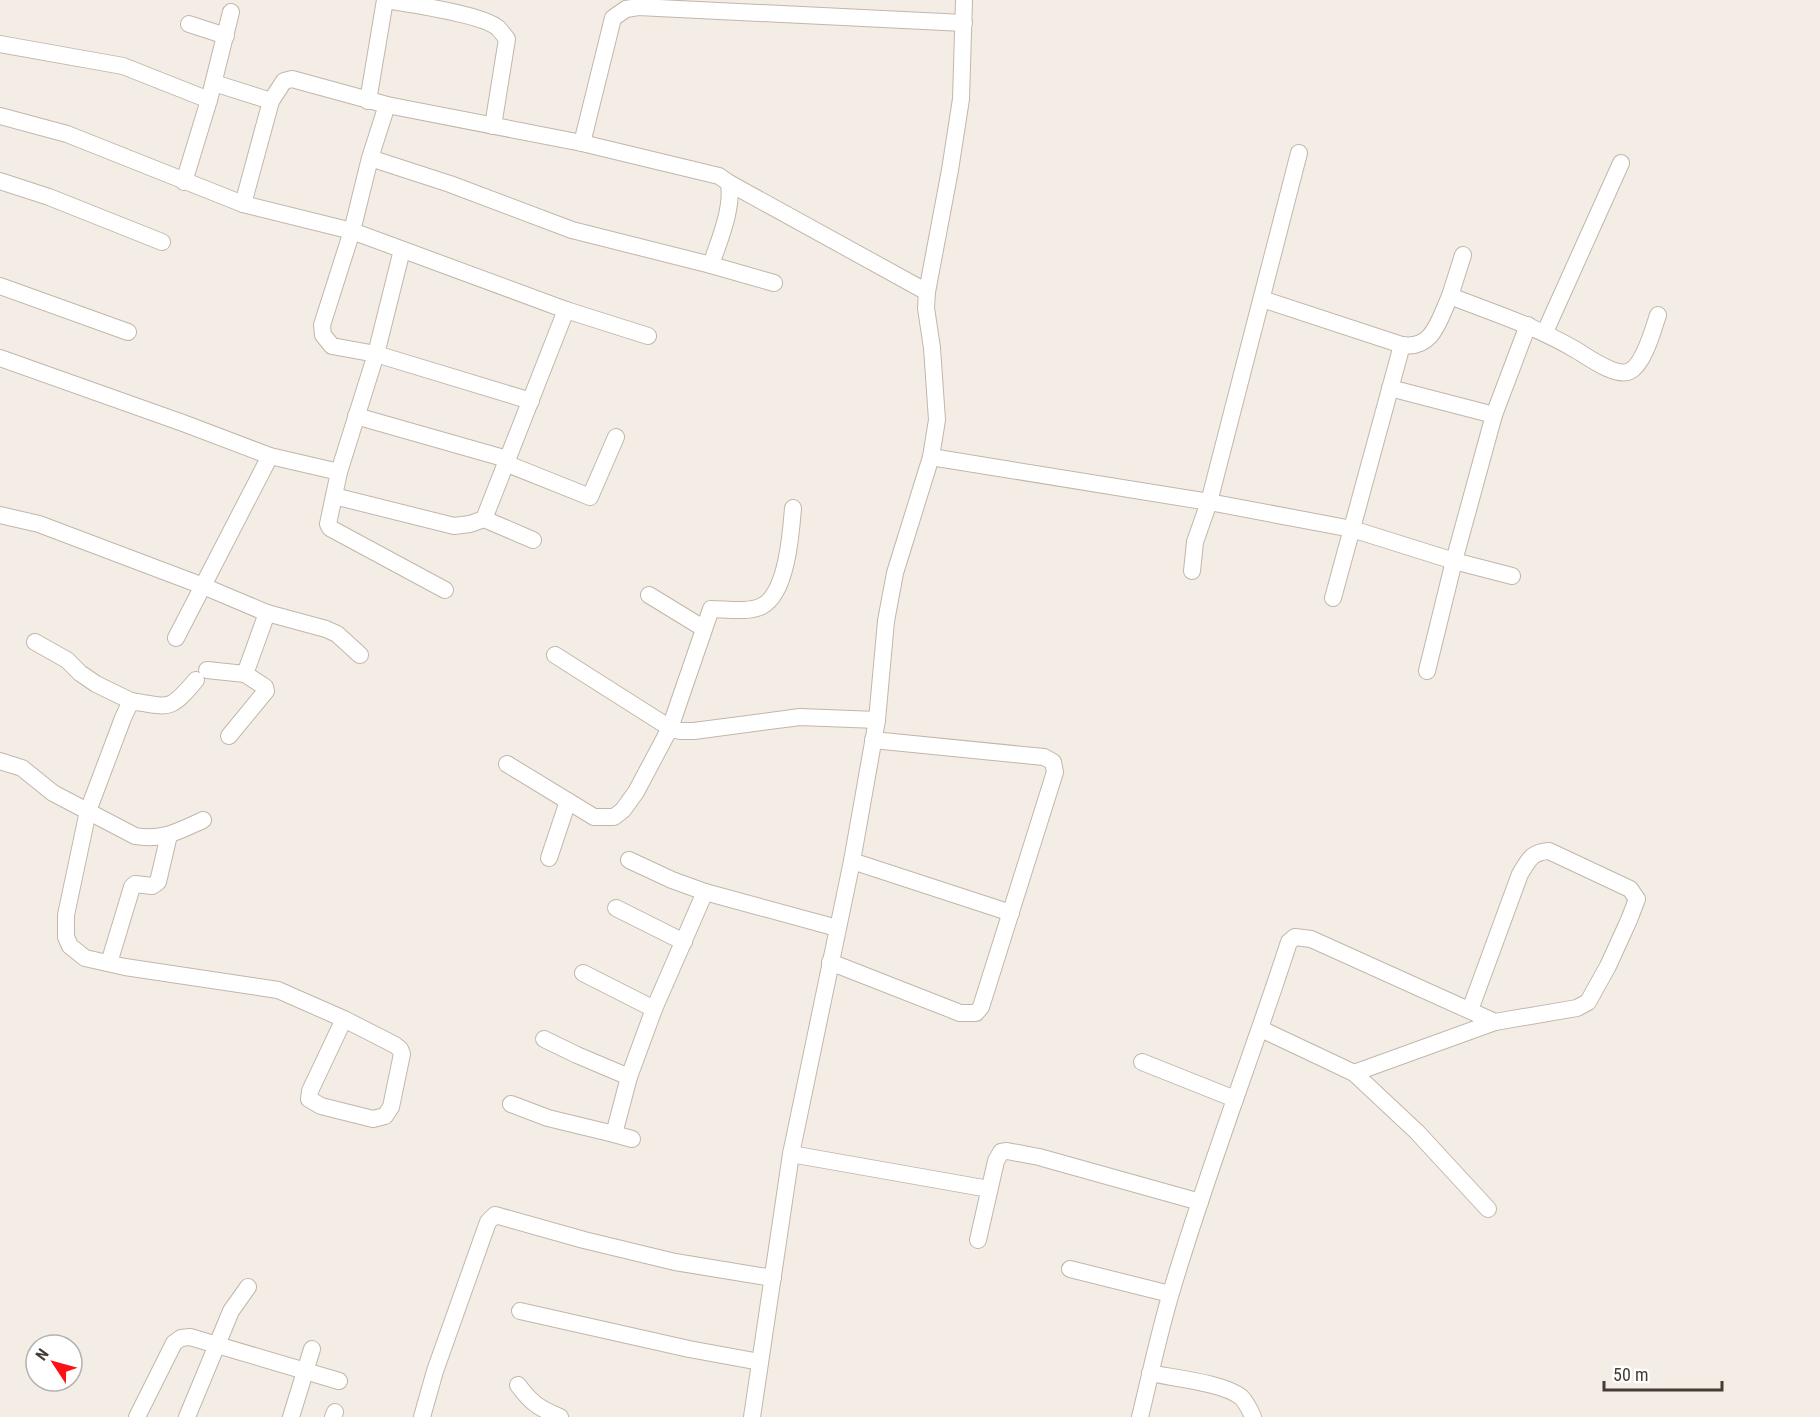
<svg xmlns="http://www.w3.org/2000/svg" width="1820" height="1417" font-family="'Roboto Condensed',sans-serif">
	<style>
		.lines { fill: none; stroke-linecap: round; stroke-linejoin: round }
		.minor-casing { stroke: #c2b6aa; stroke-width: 18 }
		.minor { stroke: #fff; stroke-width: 16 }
	</style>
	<rect width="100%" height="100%" fill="#f3ede5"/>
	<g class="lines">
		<g class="minor-casing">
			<g id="minor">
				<path d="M 385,0 C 409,4 482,14 498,28 C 501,31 504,35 507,39 L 493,126"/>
				<path d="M 189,24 L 226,36"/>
				<path d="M 0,44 L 123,66 L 209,100"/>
				<path d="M 214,83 L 271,101"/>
				<path d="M 368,101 L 385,0"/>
				<path d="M 0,116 L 67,134 L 243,204 L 352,231 L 566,310 L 648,336"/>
				<path d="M 582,143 L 613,18 L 626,9 L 638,7 L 964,23"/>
				<path d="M 0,181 L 49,197 L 162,242"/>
				<path d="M 184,182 L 209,100 L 231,12"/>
				<path d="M 729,183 L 927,292"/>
				<path d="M 243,204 L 271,101 L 284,81 L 292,79 L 387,105"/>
				<path d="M 402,250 L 376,354 L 531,401"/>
				<path d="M 711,265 L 774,283"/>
				<path d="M 0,286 L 128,332"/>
				<path d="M 1450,296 L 1463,255"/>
				<path d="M 1262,299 L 1402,345"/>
				<path d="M 1545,332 L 1621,163"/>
				<path d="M 0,358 L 183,423 L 270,456 L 339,472 L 328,524 L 330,528 L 445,590"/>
				<path d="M 1390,388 L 1494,415"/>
				<path d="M 356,416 L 507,459"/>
				<path d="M 931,457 L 1209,502 L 1352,529 L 1454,561 L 1512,576"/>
				<path d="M 505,463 L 590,497 L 616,437"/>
				<path d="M 339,472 L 376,354 L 332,346 L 323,335 L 322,325 L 352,231 L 370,158 L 387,105 L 582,143 L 719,176 L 729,183 C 733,210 719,240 711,265 L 572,230 L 450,184 L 370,158"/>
				<path d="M 334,496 L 454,526 L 470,524 L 484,519"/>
				<path d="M 0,515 L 39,524 L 203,586 L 267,613 L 326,629 L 337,634 L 360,655"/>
				<path d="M 533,540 L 484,519 L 566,310"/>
				<path d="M 1192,571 L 1195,542 L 1209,502 L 1299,153"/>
				<path d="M 649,595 L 703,628"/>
				<path d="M 1333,598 L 1402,345 C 1433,350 1439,320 1450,296 C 1494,313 1535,326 1576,350 C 1588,357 1616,378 1630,371 C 1644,364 1653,330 1658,315"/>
				<path d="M 176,638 L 270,456"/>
				<path d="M 35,642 L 67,660 L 80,673 L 96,684 L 131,701"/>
				<path d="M 555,655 L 670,728 L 680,731 L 694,731 L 800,717 L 877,720"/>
				<path d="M 207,670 L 245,674"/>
				<path d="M 1427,671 L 1454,561 L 1494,415 L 1528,325"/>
				<path d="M 196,680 C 169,712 170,707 131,701 L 123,718 L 88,811 L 66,915 L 66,937 L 70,946 L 85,958 L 125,967 L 278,990 L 344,1019 L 395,1045 L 400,1049 L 402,1054 L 391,1107 L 385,1116 L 373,1119 L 321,1106 L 309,1099 L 310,1091 L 344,1019"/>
				<path d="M 229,736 L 266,691 L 265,687 L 245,674 L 267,613"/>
				<path d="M 0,761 L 22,768 L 53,793 L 135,836 C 162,841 179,831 203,820"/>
				<path d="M 507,764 L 594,817 L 614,817 L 623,810 L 636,792 L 670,728 L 711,609 C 726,609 748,613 762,606 C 787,593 791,533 793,508"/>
				<path d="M 549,858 L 568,801"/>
				<path d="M 629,860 L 672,880 L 705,892 L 837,928"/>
				<path d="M 852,861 L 1011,913"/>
				<path d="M 616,908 L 684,942"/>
				<path d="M 830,962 L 960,1013 L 976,1013 L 981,1007 L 1055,772 L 1053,762 L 1044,757 L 873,740"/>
				<path d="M 109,963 L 132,887 L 135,884 L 152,886 L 158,882 L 169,835"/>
				<path d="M 583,973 L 654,1009"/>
				<path d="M 1261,1029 L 1354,1073 L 1417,1132 L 1488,1209"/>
				<path d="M 544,1039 L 577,1055 L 629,1077"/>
				<path d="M 1142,1062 L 1235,1099"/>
				<path d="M 1354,1073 L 1495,1022 L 1577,1008 L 1588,1002 L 1608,966 L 1629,920 L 1637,899 L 1630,889 L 1549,851 C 1531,852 1529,860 1520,874 L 1470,1010"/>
				<path d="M 511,1104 L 548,1118 L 614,1134 L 629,1077 L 654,1009 L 705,892"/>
				<path d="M 614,1134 L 632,1139"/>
				<path d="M 791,1154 L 989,1189"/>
				<path d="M 978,1240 L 996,1161 L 1001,1152 L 1007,1151 L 1039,1157 L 1200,1202"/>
				<path d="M 1070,1269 L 1170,1294"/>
				<path d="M 520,1311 L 689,1349 L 760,1362"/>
				<path d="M 1150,1373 C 1173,1378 1224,1383 1241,1397 C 1247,1403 1250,1410 1253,1417"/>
				<path d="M 518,1385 C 531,1403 539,1408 560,1417"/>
				<path d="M 137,1417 L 174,1343 L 181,1338 L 190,1337 L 339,1381"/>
				<path d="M 187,1417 L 231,1311 L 248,1287"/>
				<path d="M 291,1417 L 312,1349"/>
				<path d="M 333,1417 L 335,1412"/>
				<path d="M 422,1417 L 435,1371 L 488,1222 L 495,1215 L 584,1240 L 675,1262 L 773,1278"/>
				<path d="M 752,1417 L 791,1154 L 852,861 L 877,720 L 886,621 L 895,573 L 931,457 L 937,420 L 932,348 L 926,308 L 927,292 L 950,170 L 961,99 L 964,0"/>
				<path d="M 1140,1417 C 1150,1376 1159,1333 1171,1293 C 1206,1174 1251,1059 1289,942 L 1295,937 L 1311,939 L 1495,1022"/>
			</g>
		</g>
		<use href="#minor" class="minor"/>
	</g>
	<g transform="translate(54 1363) rotate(306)"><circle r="28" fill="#ffffff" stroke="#b5b1ae" stroke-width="1.5"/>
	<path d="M0-4.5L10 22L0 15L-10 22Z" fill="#ff1014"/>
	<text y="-9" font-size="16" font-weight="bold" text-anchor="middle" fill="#463c34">N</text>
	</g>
	<path d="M1604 1381v9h118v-9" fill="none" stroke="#463c34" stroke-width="3"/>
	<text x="1613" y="1381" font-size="18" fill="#463c34" stroke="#ffffff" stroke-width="4.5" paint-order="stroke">50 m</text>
</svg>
